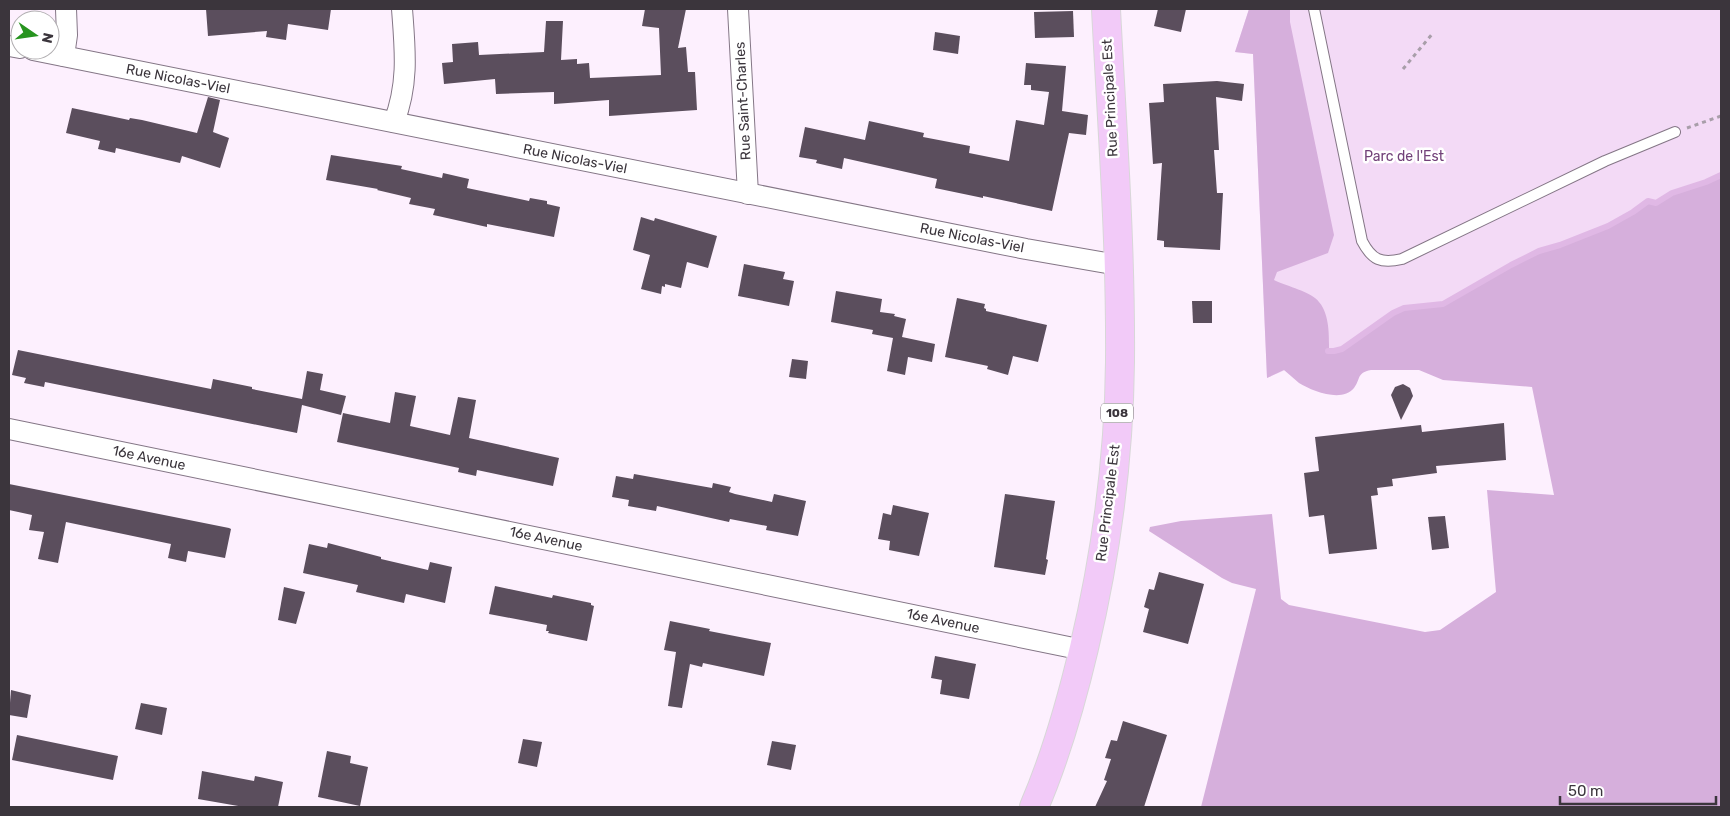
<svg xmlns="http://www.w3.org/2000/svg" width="1730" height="816" font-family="Rubik,sans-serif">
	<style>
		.green { fill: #f3daf6 }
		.forest { fill: #d6afdc }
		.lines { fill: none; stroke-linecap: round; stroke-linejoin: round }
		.stream { stroke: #e0b8e5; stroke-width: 6 }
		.building { fill: #5b4e5d }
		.service-casing { stroke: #847686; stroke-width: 12 }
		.minor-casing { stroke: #847686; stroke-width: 22 }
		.primary-casing { stroke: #d8d7d8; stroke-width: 30 }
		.path { stroke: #a89ea9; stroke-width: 3; stroke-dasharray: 4 4; stroke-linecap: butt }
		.service { stroke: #fff; stroke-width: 10 }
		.minor { stroke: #fff; stroke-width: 20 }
		.primary { stroke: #f2caf8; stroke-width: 28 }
		.labels { text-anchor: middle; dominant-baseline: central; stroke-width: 5; stroke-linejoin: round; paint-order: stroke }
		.shield { fill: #fff; stroke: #767276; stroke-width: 1 }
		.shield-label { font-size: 12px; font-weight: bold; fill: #3b353c }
		.street-label { font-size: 14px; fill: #3b353c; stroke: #fff }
		.park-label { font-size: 14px; fill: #724179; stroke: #fff }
	</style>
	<rect width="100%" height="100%" fill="#fdf0fe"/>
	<path class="green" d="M 1249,9 L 1721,9 L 1721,175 L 1706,182 L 1672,193 L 1656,203 L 1648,201 L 1633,212 L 1608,226 L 1560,245 L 1539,251 L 1511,265 L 1443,304 L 1419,305 L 1393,313 L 1342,349 L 1334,351 L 1328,351 L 1267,378 L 1253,54 L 1235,52 Z"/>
	<path class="forest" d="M 1249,9 L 1290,9 L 1290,22 L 1334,235 L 1328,253 L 1277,272 L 1274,280 C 1284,285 1307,291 1315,298 C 1330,310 1329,334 1329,351 L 1334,351 L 1342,349 L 1393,313 L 1404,308 L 1443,304 L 1511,265 L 1539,251 L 1560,245 L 1608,226 L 1633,212 L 1648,201 L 1656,203 L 1672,193 L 1706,182 L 1721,175 L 1721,807 L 1201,807 L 1256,589 L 1232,583 L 1222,578 L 1149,531 L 1150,527 L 1181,521 L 1272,514 L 1281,599 L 1289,605 L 1425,632 L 1440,630 L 1496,592 L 1487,490 L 1554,495 L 1532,387 L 1443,380 L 1419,370 L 1371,370 C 1356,373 1361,379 1354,388 C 1342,403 1312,391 1299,383 C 1294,379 1289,374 1284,370 L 1267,378 L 1253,54 L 1235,52 Z"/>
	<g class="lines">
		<path class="stream" d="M 1328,351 L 1334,351 L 1342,349 L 1393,313 L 1404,308 L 1443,304 L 1511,265 L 1539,251 L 1560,245 L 1608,226 L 1633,212 L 1648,201 L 1656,203 L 1672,193 L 1706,182 L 1721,175"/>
	</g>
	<g class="building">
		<path d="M 206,9 L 331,9 L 328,30 L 288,24 L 286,40 L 266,37 L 267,31 L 208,36 Z"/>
		<path d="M 645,9 L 686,9 L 678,48 L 686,47 L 688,72 L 695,72 L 697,110 L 609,116 L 609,100 L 554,104 L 554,92 L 496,94 L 495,79 L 444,84 L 442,63 L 453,62 L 452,44 L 478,42 L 479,55 L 544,52 L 546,21 L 563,21 L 561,60 L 577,59 L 577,64 L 589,63 L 590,78 L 661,75 L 659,28 L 642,26 Z"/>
		<path d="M 1158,9 L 1186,9 L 1181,32 L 1154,26 Z"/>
		<path d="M 1073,11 L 1074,37 L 1035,38 L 1034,12 Z"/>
		<path d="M 935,32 L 960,36 L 958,54 L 933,50 Z"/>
		<path d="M 1026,63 L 1066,66 L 1062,111 L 1088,115 L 1086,135 L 1069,133 L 1052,211 L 983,196 L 983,198 L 935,188 L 937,179 L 844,158 L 842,169 L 816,163 L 817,160 L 799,157 L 805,127 L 865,140 L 869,121 L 924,133 L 923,137 L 970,146 L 969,153 L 1009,161 L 1016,120 L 1044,125 L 1049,92 L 1031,90 L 1031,85 L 1024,85 Z"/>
		<path d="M 1217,81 L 1244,84 L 1242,101 L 1216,97 L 1219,150 L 1214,150 L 1217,193 L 1223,193 L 1220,250 L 1164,247 L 1164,241 L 1157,240 L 1162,163 L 1153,164 L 1149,103 L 1164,102 L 1163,84 Z"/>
		<path d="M 208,97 L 220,100 L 213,132 L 229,138 L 220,168 L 182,156 L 180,163 L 116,148 L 115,153 L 98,149 L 100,141 L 66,133 L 72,108 L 129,120 L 130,118 L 142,120 L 197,133 Z"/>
		<path d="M 331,155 L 402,166 L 401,169 L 442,178 L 443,173 L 469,179 L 467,188 L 529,201 L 530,198 L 547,201 L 547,204 L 560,207 L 554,237 L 487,224 L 487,227 L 438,216 L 433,215 L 435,209 L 409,204 L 411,198 L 377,190 L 378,189 L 326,180 Z"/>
		<path d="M 641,217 L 654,221 L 655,218 L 717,236 L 708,268 L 687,262 L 681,288 L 665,284 L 665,287 L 662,286 L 661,294 L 641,289 L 650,255 L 633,250 Z"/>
		<path d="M 744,264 L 785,272 L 783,279 L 794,281 L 789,306 L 738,296 Z"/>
		<path d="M 836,291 L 882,299 L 880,312 L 895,314 L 894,316 L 906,319 L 902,337 L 935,344 L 932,362 L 908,357 L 905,375 L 887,371 L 893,338 L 872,334 L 873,330 L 831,322 Z"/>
		<path d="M 957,298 L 985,304 L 984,308 L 986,309 L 986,311 L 1047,325 L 1038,362 L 1013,356 L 1008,375 L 987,369 L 988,366 L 945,357 Z"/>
		<path d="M 1192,301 L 1212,301 L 1212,323 L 1193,323 Z"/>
		<path d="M 18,350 L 211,389 L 213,379 L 252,387 L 252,389 L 302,399 L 307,371 L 323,374 L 320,390 L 346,396 L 341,415 L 302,405 L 297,433 L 45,382 L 44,387 L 24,383 L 26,378 L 12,375 Z"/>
		<path d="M 792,359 L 808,361 L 806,379 L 789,377 Z"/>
		<path d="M 1403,384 L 1410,388 L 1413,396 L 1401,420 L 1391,395 L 1395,387 Z"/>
		<path d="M 395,392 L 416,396 L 410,426 L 450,435 L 458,397 L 476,400 L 469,438 L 559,458 L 553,486 L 477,470 L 476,476 L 458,472 L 459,468 L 337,442 L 343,413 L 390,423 Z"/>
		<path d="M 1504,423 L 1506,460 L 1436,466 L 1437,473 L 1392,479 L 1393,486 L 1377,488 L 1378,495 L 1371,496 L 1377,549 L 1329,554 L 1324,515 L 1309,517 L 1304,473 L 1319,471 L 1315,437 L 1421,425 L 1422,432 Z"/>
		<path d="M 634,474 L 712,488 L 713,483 L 731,487 L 729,492 L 735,494 L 772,502 L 774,494 L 806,501 L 798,536 L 766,530 L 767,526 L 730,519 L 729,522 L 657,506 L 656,511 L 628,506 L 629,500 L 612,497 L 616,476 L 633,479 Z"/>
		<path d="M 9,484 L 229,528 L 231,529 L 225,558 L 188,551 L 186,562 L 168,558 L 171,544 L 66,522 L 58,563 L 38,559 L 44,532 L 29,530 L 32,515 L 9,510 Z"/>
		<path d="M 1005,494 L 1055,501 L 1046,559 L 1048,560 L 1045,575 L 994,567 Z"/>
		<path d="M 893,505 L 929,513 L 919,556 L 889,550 L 890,541 L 878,539 L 883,513 L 891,515 Z"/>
		<path d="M 1445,516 L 1449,548 L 1432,550 L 1428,517 Z"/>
		<path d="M 328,543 L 381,557 L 381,559 L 428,570 L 430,562 L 452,567 L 445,603 L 406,594 L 404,603 L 356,592 L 358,585 L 303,573 L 309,544 L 327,548 Z"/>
		<path d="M 1159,572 L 1204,584 L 1188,644 L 1143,632 L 1149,609 L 1144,607 L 1149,589 L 1154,590 Z"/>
		<path d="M 495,586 L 552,598 L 553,595 L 591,603 L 591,605 L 594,606 L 587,641 L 548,633 L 549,631 L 546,631 L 547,625 L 489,614 Z"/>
		<path d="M 284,587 L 305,592 L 296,624 L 278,620 Z"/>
		<path d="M 670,621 L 710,629 L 709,631 L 771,643 L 764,676 L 703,663 L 702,667 L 690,664 L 682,708 L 668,706 L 676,652 L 664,650 Z"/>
		<path d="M 935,656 L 976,664 L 969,699 L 940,694 L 942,680 L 931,678 Z"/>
		<path d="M 11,690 L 31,695 L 27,718 L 9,715 Z"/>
		<path d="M 141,703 L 167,708 L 162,735 L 135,729 Z"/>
		<path d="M 1123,721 L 1167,735 L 1144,807 L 1095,807 L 1107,781 L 1104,780 L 1111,759 L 1105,758 L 1111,740 L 1117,741 Z"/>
		<path d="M 17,735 L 118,756 L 113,780 L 12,760 Z"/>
		<path d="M 523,739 L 542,742 L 537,767 L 518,763 Z"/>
		<path d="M 772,741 L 796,745 L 791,770 L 767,765 Z"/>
		<path d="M 327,751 L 351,756 L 350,763 L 368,767 L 360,806 L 318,797 Z"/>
		<path d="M 202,771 L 254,781 L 255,776 L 283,782 L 278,807 L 244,807 L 198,799 Z"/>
	</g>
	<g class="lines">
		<g class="service-casing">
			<path id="service" d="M 1314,9 L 1362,241 C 1372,260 1381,264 1402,259 L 1605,161 L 1675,132"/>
		</g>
		<g class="minor-casing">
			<g id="minor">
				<path d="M 738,9 L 748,194"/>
				<path d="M 9,46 L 20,48"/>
				<path d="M 33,50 L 1026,249 L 1118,265"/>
				<path d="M 64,56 L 67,35 L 66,9"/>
				<path d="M 394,122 C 409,83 405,49 402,9"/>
				<path d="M 9,429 L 1083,650"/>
			</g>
		</g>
		<g class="primary-casing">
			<path id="primary" d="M 1034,807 C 1056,756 1071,703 1084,648 C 1106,555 1119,459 1120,362 C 1121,245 1112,126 1106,9"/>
		</g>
		<g class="path">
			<path d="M 1403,69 L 1433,33"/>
			<path d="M 1687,128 L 1721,116"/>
		</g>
		<use href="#service" class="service"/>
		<use href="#minor" class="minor"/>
		<use href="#primary" class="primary"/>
	</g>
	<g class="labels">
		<rect class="shield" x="1101" y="403.5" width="32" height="19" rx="4"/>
		<g class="shield-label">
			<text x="1117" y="413">108</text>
		</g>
		<g class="street-label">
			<text transform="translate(178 79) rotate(11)">Rue Nicolas-Viel</text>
			<text transform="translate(1110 98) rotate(-93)">Rue Principale Est</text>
			<text transform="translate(743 101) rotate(-93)">Rue Saint-Charles</text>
			<text transform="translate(575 159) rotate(11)">Rue Nicolas-Viel</text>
			<text transform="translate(972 238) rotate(11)">Rue Nicolas-Viel</text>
			<text transform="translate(149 458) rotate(12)">16e Avenue</text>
			<text transform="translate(1108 503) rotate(-83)">Rue Principale Est</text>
			<text transform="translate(546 539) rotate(12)">16e Avenue</text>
			<text transform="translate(943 621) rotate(12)">16e Avenue</text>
		</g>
		<g class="park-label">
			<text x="1404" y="156">Parc de l'Est</text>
		</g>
	</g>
	<rect width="1730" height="816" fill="none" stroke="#3b353c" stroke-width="20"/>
	<g transform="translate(35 35) rotate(103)"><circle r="24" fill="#ffffff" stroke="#b1aeb1"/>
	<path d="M0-4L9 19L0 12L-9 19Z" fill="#27941f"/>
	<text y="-8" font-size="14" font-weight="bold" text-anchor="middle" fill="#3b353c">N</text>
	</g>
	<path d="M1560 796v8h156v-8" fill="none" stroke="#3b353c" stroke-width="2.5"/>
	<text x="1568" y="796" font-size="15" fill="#3b353c" stroke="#ffffff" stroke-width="4" paint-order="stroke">50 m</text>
</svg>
